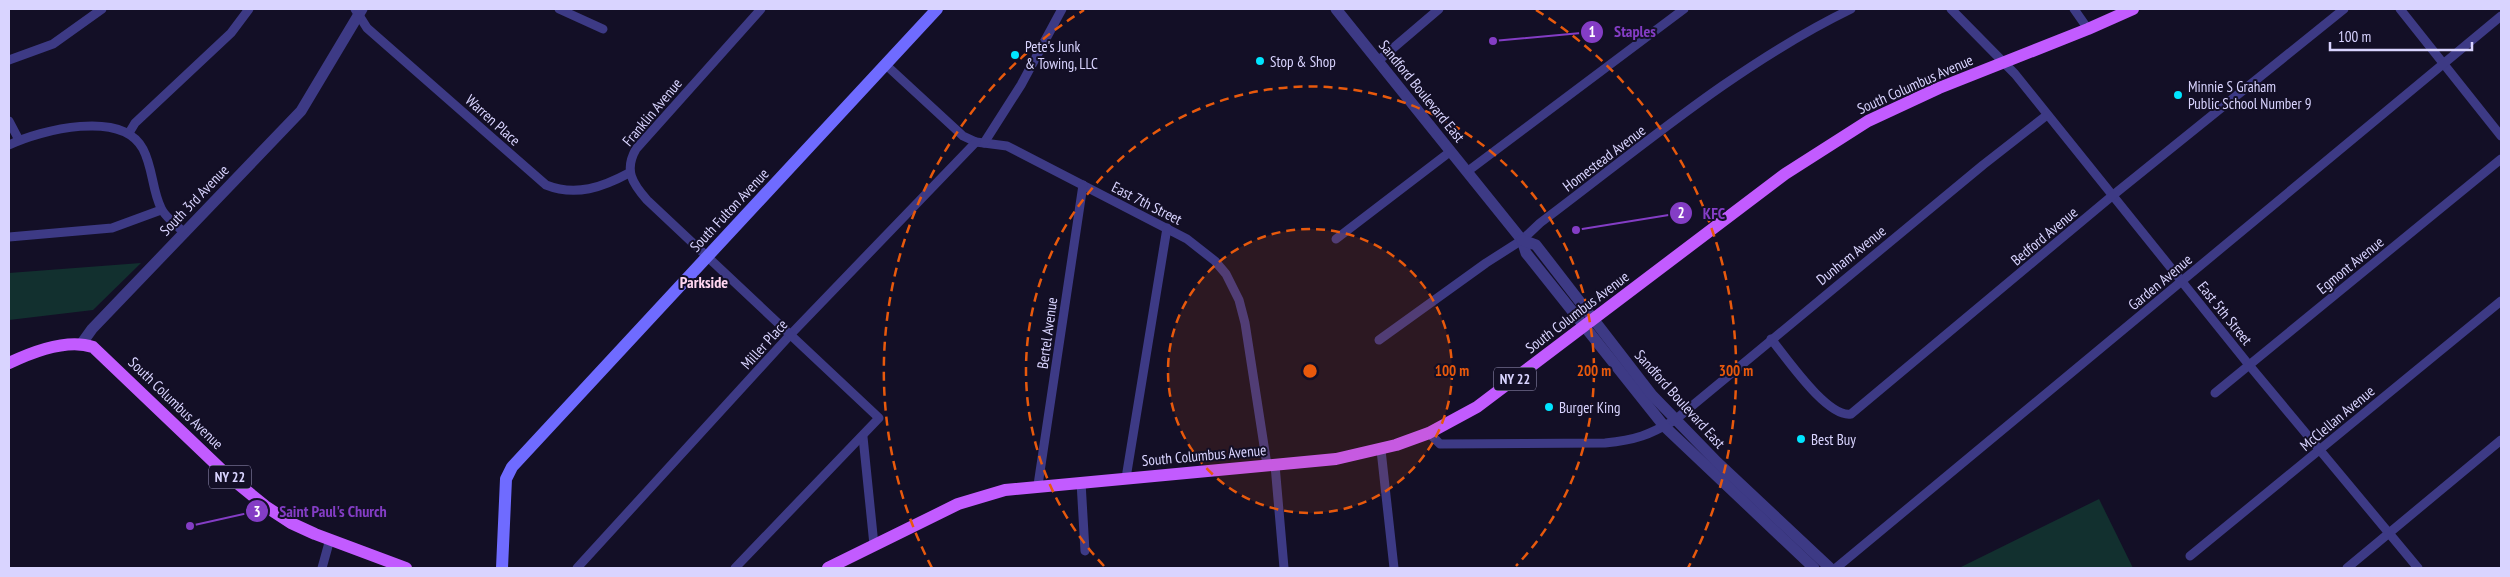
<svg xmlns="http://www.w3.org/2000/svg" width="2510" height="577" font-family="'PT Sans Narrow',sans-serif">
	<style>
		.green { fill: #12302f }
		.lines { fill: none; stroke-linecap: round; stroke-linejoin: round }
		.minor { stroke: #3d3a85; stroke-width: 9 }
		.tertiary { stroke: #3d3a85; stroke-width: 11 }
		.secondary { stroke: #6f6bff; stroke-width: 12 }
		.primary { stroke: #c25bff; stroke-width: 12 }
		.ring { fill: none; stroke: #e8590c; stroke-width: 2.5; stroke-dasharray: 9 6 }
		.poi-dot { fill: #00e5ff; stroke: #130f26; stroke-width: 2 }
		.labels { text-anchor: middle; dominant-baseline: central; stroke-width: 4; stroke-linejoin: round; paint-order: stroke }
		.shield { fill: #130f26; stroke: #9e99be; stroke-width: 1 }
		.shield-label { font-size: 14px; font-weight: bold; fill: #d9d4ff }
		.poi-label { font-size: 15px; fill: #d9d4ff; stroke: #130f26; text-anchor: start }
		.street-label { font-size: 15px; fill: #d9d4ff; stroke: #130f26 }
		.neighbourhood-label { font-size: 16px; font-weight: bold; fill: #ffd6f0; stroke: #130f26 }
		.centre { fill: #e8590c; stroke: #130f26; stroke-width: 2.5 }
		.ring-label { font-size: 15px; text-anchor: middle; font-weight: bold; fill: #e8590c; stroke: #130f26; stroke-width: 4; stroke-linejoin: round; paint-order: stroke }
		.leader { fill: none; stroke: #843dc5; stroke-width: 2 }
		.callout-dot { fill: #843dc5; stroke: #130f26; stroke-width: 2 }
		.mark-label { font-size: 15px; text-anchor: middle; font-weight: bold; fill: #fff }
		.callout-label { font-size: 16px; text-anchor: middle; font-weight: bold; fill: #843dc5; stroke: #130f26; stroke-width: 4; stroke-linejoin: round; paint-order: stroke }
	</style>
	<rect width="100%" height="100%" fill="#130f26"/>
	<g class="green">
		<path d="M 141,263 L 93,310 L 9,320 L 9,273 Z"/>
		<path d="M 2099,499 L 2133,568 L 1959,568 Z"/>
	</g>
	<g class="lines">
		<g class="minor">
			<path d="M 355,9 L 367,28 L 546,185 C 576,197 603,187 629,173"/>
			<path d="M 559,9 L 603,29"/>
			<path d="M 1951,9 L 2015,74 L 2249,365 L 2418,568"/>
			<path d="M 2074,9 L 2088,29"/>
			<path d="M 2400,9 L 2501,136"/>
			<path d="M 9,60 L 53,44 L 102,9"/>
			<path d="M 1378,61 L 1439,9"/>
			<path d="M 886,65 L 963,136 L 976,142 L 1007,146 L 1187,239 L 1215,261 L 1226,274 L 1239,300 L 1245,323 L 1267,465"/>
			<path d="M 9,121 L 19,140"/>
			<path d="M 129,133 L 135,123 L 231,33 L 249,9"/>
			<path d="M 984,143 L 1021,85 L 1062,9"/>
			<path d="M 9,145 C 41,130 122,109 143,149 C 153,168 152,190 161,208 C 165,217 177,226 185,233"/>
			<path d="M 1468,171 L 1684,9"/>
			<path d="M 9,237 L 112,228 L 161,210"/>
			<path d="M 1336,239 L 1451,151"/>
			<path d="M 1771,339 C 1786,357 1827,418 1851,414 L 2112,196 L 2344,9"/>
			<path d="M 1379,340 L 1486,263 L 1522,240 L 1540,223 C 1640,148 1738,64 1851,9"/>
			<path d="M 2215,393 L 2501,159"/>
			<path d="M 1429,433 L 1440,444 L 1605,443 C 1636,440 1649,435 1675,420 L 1983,165 L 2047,115"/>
			<path d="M 863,437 L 874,545"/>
			<path d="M 1381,450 L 1394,568"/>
			<path d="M 1275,465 L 1284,568"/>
			<path d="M 1126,478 L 1167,228"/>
			<path d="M 1081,482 L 1085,551"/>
			<path d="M 1038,485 L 1083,185"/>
			<path d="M 2190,556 L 2501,301"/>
			<path d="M 322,568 L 330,539"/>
			<path d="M 577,568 L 791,334 L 976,142"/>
			<path d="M 735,568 L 879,418 L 647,200 C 632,183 624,170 636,149 L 761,9"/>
			<path d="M 1836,568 L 2501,16"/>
			<path d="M 2347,568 L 2501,440"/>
		</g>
		<g class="tertiary">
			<path d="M 1336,9 L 1522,240 L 1526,253 L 1664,426 L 1814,568"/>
			<path d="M 1522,240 L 1536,245 L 1652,395 L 1717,462 L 1830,568"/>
			<path d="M 82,343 L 92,329 L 301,111 L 362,9"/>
		</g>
		<path class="secondary" d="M 502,568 L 506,479 L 512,467 L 937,9"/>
		<g class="primary">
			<path d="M 9,363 C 32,352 67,338 93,347 L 225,473 L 265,506 L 291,523 L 315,534 L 406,568"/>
			<path d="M 828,568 L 958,504 L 1005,490 L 1336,459 L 1396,445 L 1429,433 L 1477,407 L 1785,174 L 1868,121 L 1939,88 L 2088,29 L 2133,9"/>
		</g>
	</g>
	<circle cx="1310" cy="371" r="142" fill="#e8590c" fill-opacity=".12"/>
	<g class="ring">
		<circle cx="1310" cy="371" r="142"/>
		<path d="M1104 566A284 284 0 1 1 1516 566"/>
		<path d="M932 568A426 426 0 0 1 1084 10M1536 10A426 426 0 0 1 1688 568"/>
	</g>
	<g class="poi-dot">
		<circle cx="1015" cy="55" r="5"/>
		<circle cx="1260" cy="61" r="5"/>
		<circle cx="2178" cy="95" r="5"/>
		<circle cx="1549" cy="407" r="5"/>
		<circle cx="1801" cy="439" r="5"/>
	</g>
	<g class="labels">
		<g class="shield">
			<rect x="1494" y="367.5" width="42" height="23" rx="4"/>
			<rect x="209" y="465.5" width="42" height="23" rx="4"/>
		</g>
		<g class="shield-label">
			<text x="1515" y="379">NY 22</text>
			<text x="230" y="477">NY 22</text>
		</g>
		<g class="poi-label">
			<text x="1025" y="46">Pete's Junk<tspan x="1025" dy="17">&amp; Towing, LLC</tspan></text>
			<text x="1270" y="61">Stop &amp; Shop</text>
			<text x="2188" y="86">Minnie S Graham<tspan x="2188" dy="17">Public School Number 9</tspan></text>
			<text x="1559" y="407">Burger King</text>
			<text x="1811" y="439">Best Buy</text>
		</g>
		<g class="street-label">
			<text transform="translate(1915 84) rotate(-24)">South Columbus Avenue</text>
			<text transform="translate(1422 91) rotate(51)">Sandford Boulevard East</text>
			<text transform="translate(652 112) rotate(-50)">Franklin Avenue</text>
			<text transform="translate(493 120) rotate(42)">Warren Place</text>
			<text transform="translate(1604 158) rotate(-37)">Homestead Avenue</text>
			<text transform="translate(194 200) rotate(-46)">South 3rd Avenue</text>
			<text transform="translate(1147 203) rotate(27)">East 7th Street</text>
			<text transform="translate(729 210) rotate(-47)">South Fulton Avenue</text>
			<text transform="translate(2044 236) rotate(-40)">Bedford Avenue</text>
			<text transform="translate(1851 255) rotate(-39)">Dunham Avenue</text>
			<text transform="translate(2350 265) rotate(-39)">Egmont Avenue</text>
			<text transform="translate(2160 282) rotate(-40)">Garden Avenue</text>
			<text transform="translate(1577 312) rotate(-37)">South Columbus Avenue</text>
			<text transform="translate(2225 313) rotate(51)">East 5th Street</text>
			<text transform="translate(1047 333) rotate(-82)">Bertel Avenue</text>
			<text transform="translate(764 344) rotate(-48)">Miller Place</text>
			<text transform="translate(1680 399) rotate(48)">Sandford Boulevard East</text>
			<text transform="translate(176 403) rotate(44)">South Columbus Avenue</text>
			<text transform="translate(2337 418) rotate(-40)">McClellan Avenue</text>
			<text transform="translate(1204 455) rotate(-5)">South Columbus Avenue</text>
		</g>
		<g class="neighbourhood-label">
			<text x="704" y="282">Parkside</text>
		</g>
	</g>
	<circle cx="1310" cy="371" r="8" class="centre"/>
	<g class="ring-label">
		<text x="1452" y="376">100 m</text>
		<text x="1594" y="376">200 m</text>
		<text x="1736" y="376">300 m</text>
	</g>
	<path class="leader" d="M1493 41L1592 32M1576 230L1681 213M190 526L257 511"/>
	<g class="callout-dot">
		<circle cx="1493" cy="41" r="5"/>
		<circle cx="1576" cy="230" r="5"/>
		<circle cx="190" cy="526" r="5"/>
		<circle cx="1592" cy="32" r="12"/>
		<circle cx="1681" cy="213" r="12"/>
		<circle cx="257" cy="511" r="12"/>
	</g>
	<g class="mark-label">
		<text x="1592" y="37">1</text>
		<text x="1681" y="218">2</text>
		<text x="257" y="517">3</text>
	</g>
	<g class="callout-label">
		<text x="1635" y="37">Staples</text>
		<text x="1714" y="219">KFC</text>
		<text x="333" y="517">Saint Paul's Church</text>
	</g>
	<rect width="2510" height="577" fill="none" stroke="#d9d4ff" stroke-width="20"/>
	<path d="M2330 42v8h142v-8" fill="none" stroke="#d9d4ff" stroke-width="2.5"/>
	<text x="2338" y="42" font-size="15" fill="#d9d4ff" stroke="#130f26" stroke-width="4" paint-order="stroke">100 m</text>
</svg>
